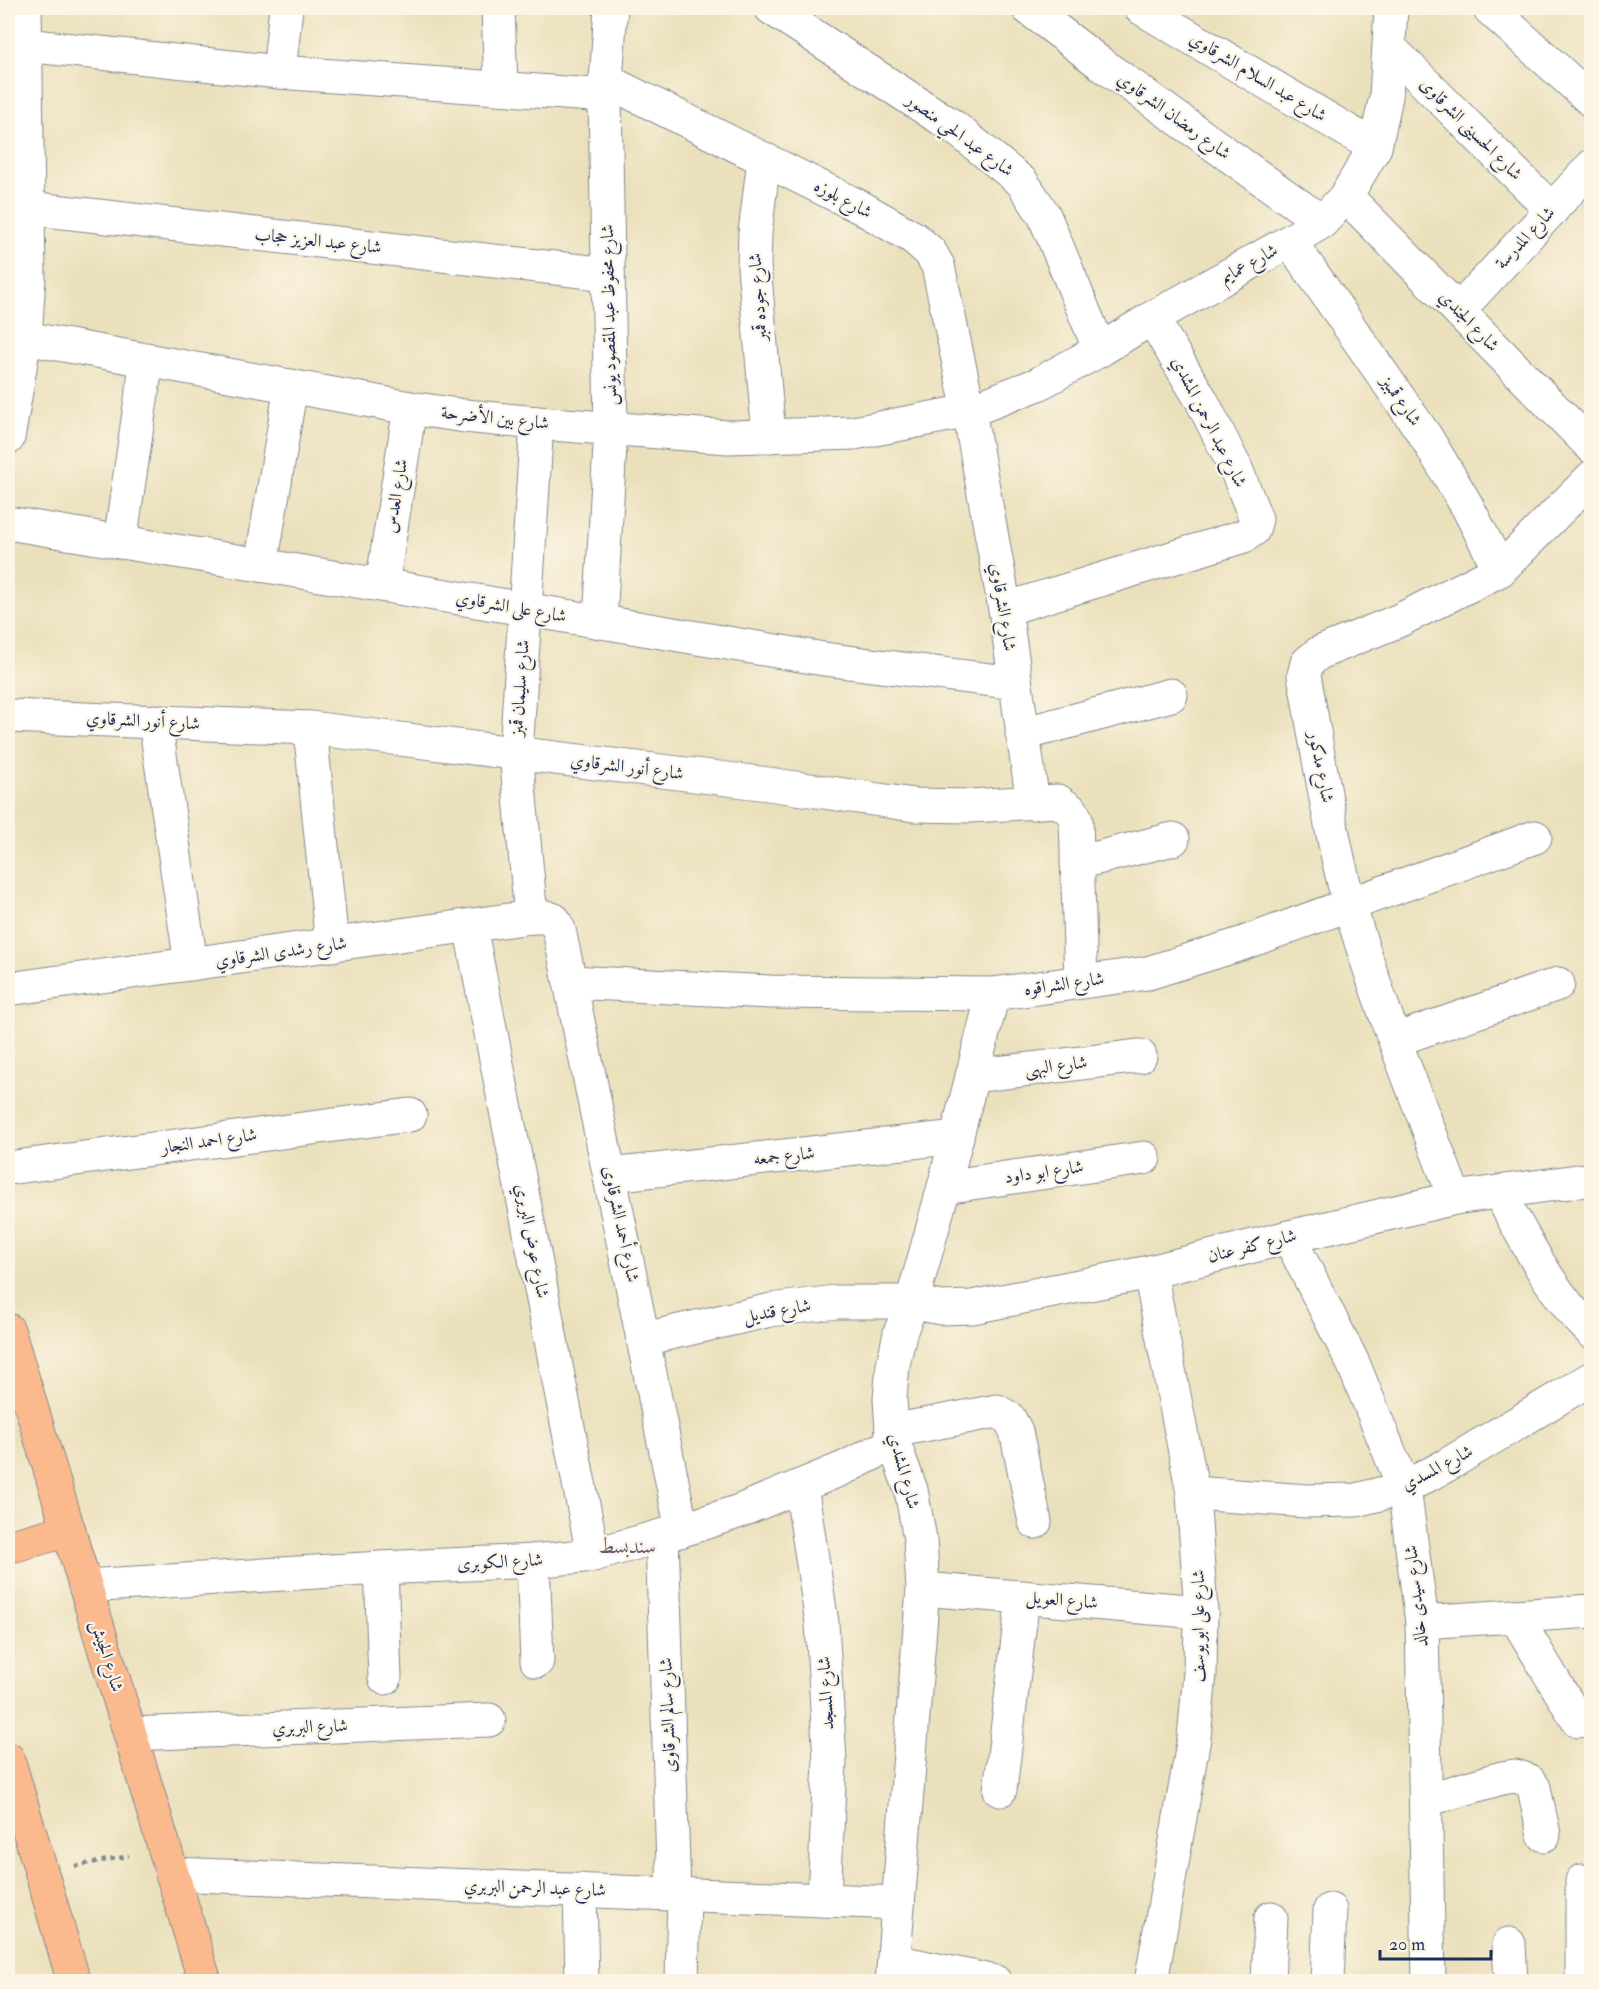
<svg xmlns="http://www.w3.org/2000/svg" width="1599" height="1989" font-family="'IM FELL Double Pica',Amiri,serif">
	<style>
		.lines { fill: none; stroke-linecap: round; stroke-linejoin: round }
		.minor-casing { stroke: #83888d; stroke-width: 35 }
		.major-casing { stroke: #83888d; stroke-width: 35 }
		.path { stroke: #83888d; stroke-width: 4; stroke-dasharray: 4.5 4.5; stroke-linecap: butt }
		.minor { stroke: #fff; stroke-width: 33 }
		.major { stroke: #fbba8d; stroke-width: 33 }
		.labels { text-anchor: middle; dominant-baseline: central; stroke-width: 4.5; stroke-linejoin: round; paint-order: stroke }
		.street-label { font-size: 18px; fill: #1b2f5e; stroke: #fcf5e5 }
		.quarter-label { font-size: 21px; fill: #625c83; stroke: #fcf5e5 }
	</style>
	<rect width="100%" height="100%" fill="#fcf5e5"/>
	<filter id="ink" filterUnits="userSpaceOnUse"><feTurbulence type="fractalNoise" baseFrequency=".0167" numOctaves="2"/><feDisplacementMap in="SourceGraphic" scale="12" xChannelSelector="R" yChannelSelector="G"/><feConvolveMatrix kernelMatrix="1 2 1 2 8 2 1 2 1" color-interpolation-filters="sRGB"/></filter>
	<filter id="wash" filterUnits="userSpaceOnUse"><feTurbulence type="fractalNoise" baseFrequency=".008" numOctaves="4" result="noise"/><feDisplacementMap in="SourceGraphic" scale="24" xChannelSelector="R" yChannelSelector="G"/><feGaussianBlur stdDeviation="1.35" result="paint"/><feColorMatrix in="noise" values="0 0 0 0 0 0 0 0 0 0 0 0 0 0 0 0 0 1.4 0 .05"/><feComposite in="paint" operator="in"/></filter>
	<g filter="url(#wash)">
		<rect width="100%" height="100%" fill="#ebe0bc"/>
	</g>
	<g filter="url(#ink)">
		<g class="lines">
			<g class="minor-casing">
				<g id="minor">
					<path d="M 498,8 L 501,88"/>
					<path d="M 771,8 L 954,127 L 1022,182 L 1044,215 L 1100,350"/>
					<path d="M 1028,8 L 1100,63 L 1322,222"/>
					<path d="M 1141,8 L 1375,147"/>
					<path d="M 1489,8 L 1592,101"/>
					<path d="M 25,45 L 279,72 L 605,96"/>
					<path d="M 1390,48 L 1552,210"/>
					<path d="M 279,72 L 286,8"/>
					<path d="M 605,80 L 862,208 L 914,238 L 930,252 L 938,266 L 969,411 L 1005,609 L 1033,803"/>
					<path d="M 764,159 L 755,233 L 754,266 L 769,436"/>
					<path d="M 1346,196 L 1592,447"/>
					<path d="M 28,208 L 608,274"/>
					<path d="M 1290,241 L 1426,437 L 1467,506 L 1500,570"/>
					<path d="M 1459,310 L 1592,166"/>
					<path d="M 25,338 L 410,408 L 465,416 L 537,423 L 728,437 L 854,433 L 969,411 L 1038,384 L 1100,350 L 1152,318 L 1290,241 L 1322,222 L 1346,196 L 1375,147 L 1386,97 L 1391,8"/>
					<path d="M 8,438 L 25,338 L 29,277 L 25,8"/>
					<path d="M 8,523 L 824,659 L 1015,683"/>
					<path d="M 120,542 L 147,359"/>
					<path d="M 261,565 L 291,386"/>
					<path d="M 382,585 L 410,408"/>
					<path d="M 1005,609 L 1244,536 L 1253,530 L 1256,519 L 1236,469 L 1202,401 L 1152,318"/>
					<path d="M 600,622 L 611,428 L 605,96 L 611,8"/>
					<path d="M 8,716 L 310,728 L 768,784 L 914,805 L 970,806 L 1058,801 L 1072,811 L 1076,819 L 1081,982"/>
					<path d="M 155,721 L 191,964"/>
					<path d="M 310,728 L 332,945"/>
					<path d="M 1022,734 L 1171,695"/>
					<path d="M 1077,863 L 1173,839"/>
					<path d="M 531,917 L 516,753 L 537,423"/>
					<path d="M 470,926 L 593,1555"/>
					<path d="M 570,982 L 770,992 L 993,994 L 1148,973 L 1241,944 L 1535,837"/>
					<path d="M 8,989 L 531,917 L 546,917 L 554,920 L 559,930 L 570,982 L 682,1530"/>
					<path d="M 1395,1040 L 1558,984"/>
					<path d="M 972,1076 L 1140,1056"/>
					<path d="M 8,1168 L 410,1115"/>
					<path d="M 610,1175 L 957,1137"/>
					<path d="M 944,1187 L 1144,1158"/>
					<path d="M 1499,1192 C 1526,1241 1551,1293 1592,1332"/>
					<path d="M 1455,1198 C 1418,1101 1378,1003 1349,903 C 1329,828 1318,751 1304,675 L 1307,663 L 1319,653 L 1400,620 L 1500,570 L 1592,477"/>
					<path d="M 1289,1237 L 1353,1363 L 1404,1488 L 1422,1622 L 1429,1982"/>
					<path d="M 1150,1272 L 1193,1493 L 1201,1612 L 1200,1673 L 1194,1738 L 1151,1982"/>
					<path d="M 644,1339 L 771,1310 L 836,1302 L 912,1302 L 941,1308 L 972,1307 L 1150,1272 L 1289,1237 L 1455,1198 L 1592,1179"/>
					<path d="M 892,1431 L 997,1411 L 1009,1418 L 1016,1431 L 1035,1522"/>
					<path d="M 801,1486 L 822,1623 L 830,1761 L 824,1900"/>
					<path d="M 1193,1493 L 1307,1501 L 1356,1500 L 1404,1488 L 1447,1465 L 1592,1378"/>
					<path d="M 662,1536 L 674,1894"/>
					<path d="M 533,1561 L 537,1661"/>
					<path d="M 381,1568 L 385,1678"/>
					<path d="M 85,1586 L 381,1568 L 533,1561 L 593,1555 L 682,1530 L 737,1512 L 844,1468 L 894,1443"/>
					<path d="M 923,1589 L 1201,1612"/>
					<path d="M 1515,1616 L 1578,1721"/>
					<path d="M 1422,1622 L 1592,1611"/>
					<path d="M 130,1734 L 489,1720"/>
					<path d="M 1000,1790 L 1023,1597"/>
					<path d="M 1426,1800 L 1502,1778 L 1515,1776 L 1528,1780 L 1534,1788 L 1544,1835"/>
					<path d="M 172,1874 L 898,1903"/>
					<path d="M 580,1890 L 582,1982"/>
					<path d="M 1509,1944 L 1511,1982"/>
					<path d="M 894,1961 L 995,1982"/>
					<path d="M 682,1982 L 684,1895"/>
					<path d="M 892,1982 L 923,1589 L 920,1539 L 911,1490 L 894,1443 L 892,1431 L 890,1398 L 893,1365 L 900,1333 L 912,1302 L 944,1187 L 993,994"/>
					<path d="M 1268,1982 L 1271,1918"/>
					<path d="M 1327,1982 L 1330,1910"/>
					<path d="M 1582,1982 L 1582,1881"/>
				</g>
			</g>
			<g class="major-casing">
				<g id="major">
					<path d="M 8,1330 L 205,1982"/>
					<path d="M 8,1547 L 69,1530"/>
					<path d="M 8,1759 L 74,1982"/>
				</g>
			</g>
			<path class="path" d="M 75,1866 L 129,1856"/>
			<use href="#minor" class="minor"/>
			<use href="#major" class="major"/>
		</g>
	</g>
	<g class="labels">
		<g class="street-label">
			<text transform="translate(1258 77) rotate(31)">شارع عبد السلام الشرقاوي</text>
			<text transform="translate(1174 116) rotate(36)">شارع رمضان الشرقاوي</text>
			<text transform="translate(1471 129) rotate(45)">شارع الحسينى الشرقاوى</text>
			<text transform="translate(960 135) rotate(36)">شارع عبد الحي منصور</text>
			<text transform="translate(843 199) rotate(28)">شارع بلوزه</text>
			<text transform="translate(1525 238) rotate(-47)">شارع المدرسة</text>
			<text transform="translate(318 241) rotate(6)">شارع عبد العزيز حجاب</text>
			<text transform="translate(1249 264) rotate(-29)">شارع عمايم</text>
			<text transform="translate(758 297) rotate(-94)">شارع جوده قمبر</text>
			<text transform="translate(609 315) rotate(-91)">شارع محفوظ عبد المقصود يونس</text>
			<text transform="translate(1469 321) rotate(46)">شارع الجندي</text>
			<text transform="translate(1401 401) rotate(55)">شارع قمبيز</text>
			<text transform="translate(495 418) rotate(6)">شارع بين الأضرحة</text>
			<text transform="translate(1209 422) rotate(63)">شارع عبد الرحمن المشدي</text>
			<text transform="translate(396 496) rotate(-81)">شارع العدس</text>
			<text transform="translate(511 607) rotate(10)">شارع على الشرقاوي</text>
			<text transform="translate(1003 607) rotate(81)">شارع الشرقاوي</text>
			<text transform="translate(520 688) rotate(-86)">شارع سليمان قمبز</text>
			<text transform="translate(143 721) rotate(3)">شارع أنور الشرقاوي</text>
			<text transform="translate(627 767) rotate(7)">شارع أنور الشرقاوي</text>
			<text transform="translate(1321 767) rotate(79)">شارع مدكور</text>
			<text transform="translate(281 952) rotate(-8)">شارع رشدى الشرقاوي</text>
			<text transform="translate(1064 984) rotate(-8)">شارع الشراقوه</text>
			<text transform="translate(1056 1066) rotate(-7)">شارع البهى</text>
			<text transform="translate(209 1141) rotate(-8)">شارع احمد النجار</text>
			<text transform="translate(784 1156) rotate(-6)">شارع جمعه</text>
			<text transform="translate(1044 1172) rotate(-8)">شارع ابو داود</text>
			<text transform="translate(621 1224) rotate(78)">شارع أحمد الشرقاوى</text>
			<text transform="translate(532 1241) rotate(79)">شارع عوض البربري</text>
			<text transform="translate(1252 1246) rotate(-14)">شارع كفر عنان</text>
			<text transform="translate(777 1311) rotate(-10)">شارع قنديل</text>
			<text transform="translate(1437 1468) rotate(-28)">شارع المسدي</text>
			<text transform="translate(904 1471) rotate(75)">شارع المشدي</text>
			<text transform="translate(500 1562) rotate(-3)">شارع الكوبرى</text>
			<text transform="translate(1416 1596) rotate(-96)">شارع سيدى خالد</text>
			<text transform="translate(1062 1600) rotate(5)">شارع العويل</text>
			<text transform="translate(1198 1626) rotate(-90)">شارع على ابو يوسف</text>
			<text transform="translate(107 1656) rotate(73)">شارع الجيش</text>
			<text transform="translate(826 1693) rotate(-93)">شارع المسجد</text>
			<text transform="translate(668 1715) rotate(-92)">شارع سالم الشرقاوى</text>
			<text transform="translate(310 1727) rotate(-2)">شارع البربري</text>
			<text transform="translate(535 1888) rotate(2)">شارع عبد الرحمن البربري</text>
		</g>
		<g class="quarter-label">
			<text x="627" y="1546">سندبسط</text>
		</g>
	</g>
	<rect width="1599" height="1989" fill="none" stroke="#fcf5e5" stroke-width="30"/>
	<path d="M1380 1950v9h111v-9" fill="none" stroke="#1b2f5e" stroke-width="3"/>
	<text x="1389" y="1950" font-size="18" fill="#1b2f5e" stroke="#fcf5e5" stroke-width="4.5" paint-order="stroke">20 m</text>
</svg>
